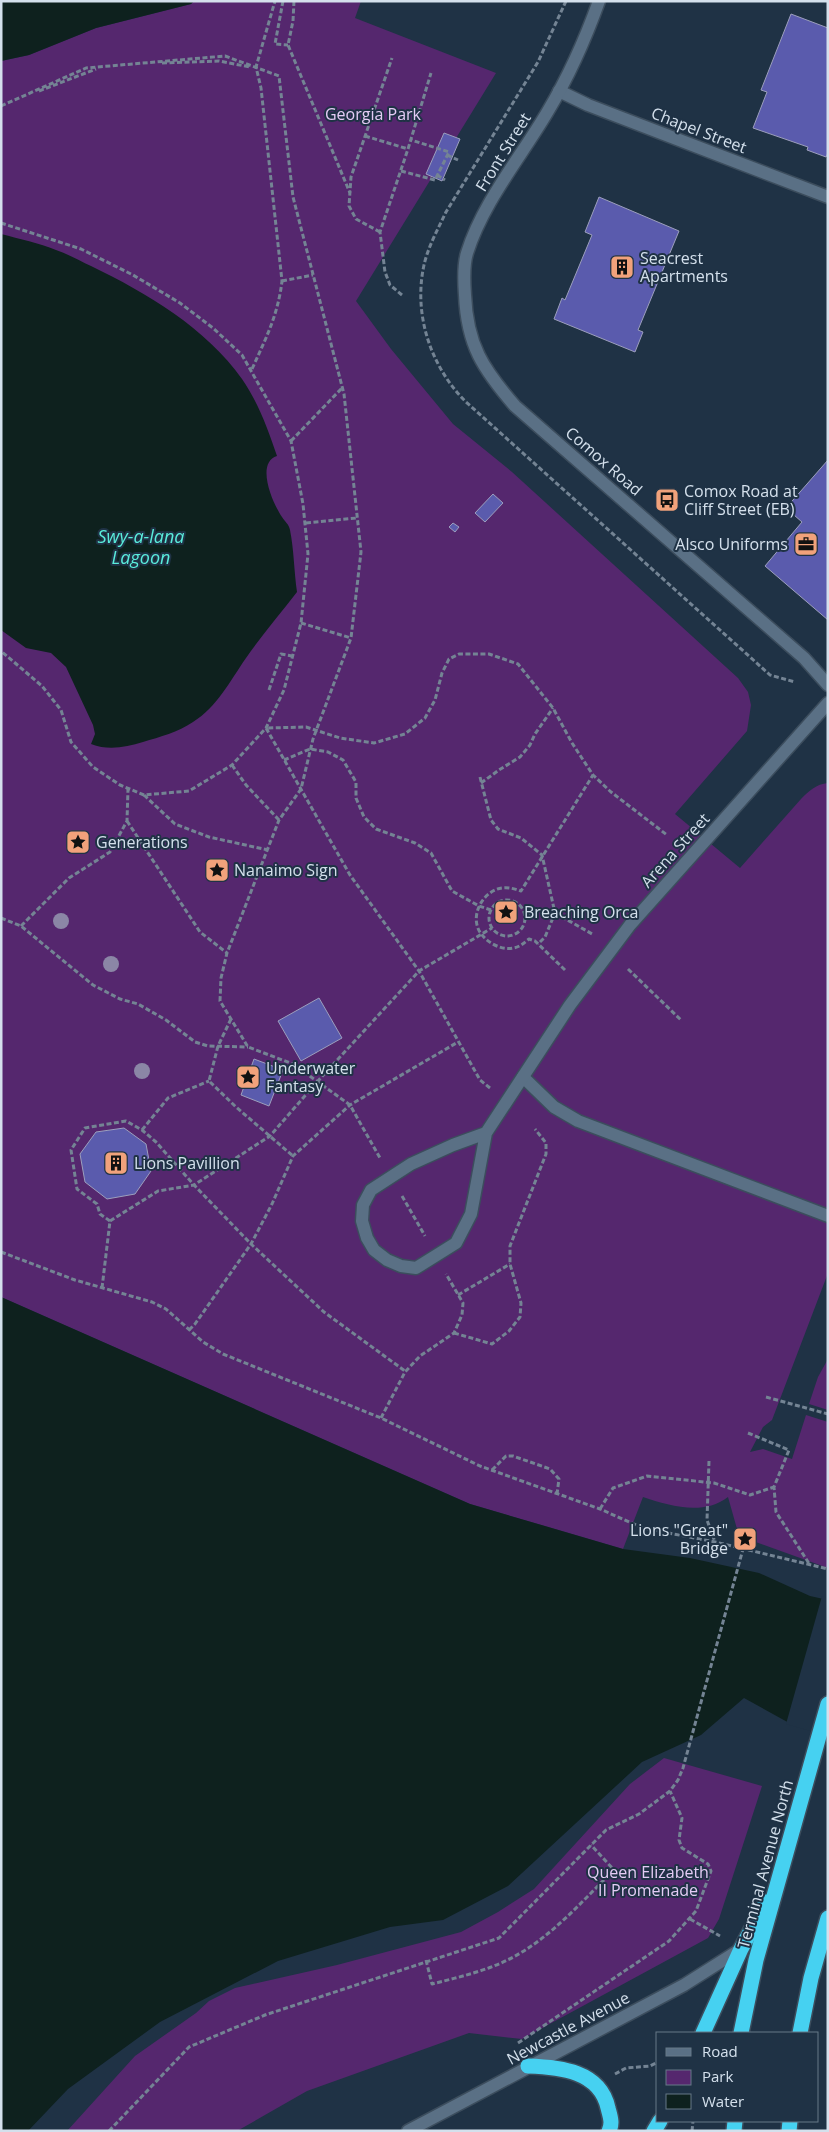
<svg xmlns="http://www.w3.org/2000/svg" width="829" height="2132" viewBox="0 0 829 2132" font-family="'Open Sans',sans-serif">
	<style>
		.green { fill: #55276e }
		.water { fill: #0e211e }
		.pier { fill: #1f3245 }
		.building { fill: #5a5bad; stroke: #9c9fbd }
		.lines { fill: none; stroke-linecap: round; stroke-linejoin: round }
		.lane-casing { stroke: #3c4d5d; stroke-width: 15 }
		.street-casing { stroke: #3c4d5d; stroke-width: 15 }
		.secondary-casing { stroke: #3c4d5d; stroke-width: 15 }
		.highway-casing { stroke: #3c4d5d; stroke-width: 18 }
		.path { stroke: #748494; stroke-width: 3; stroke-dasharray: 5 2.5; stroke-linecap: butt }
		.lane { stroke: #5a7085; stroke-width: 12 }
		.street { stroke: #5a7085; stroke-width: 12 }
		.secondary { stroke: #5a7085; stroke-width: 12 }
		.highway { stroke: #46d1f1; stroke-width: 15 }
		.tree { fill: #8b86a6 }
		.labels { text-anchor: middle; stroke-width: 4; stroke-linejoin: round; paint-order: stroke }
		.park-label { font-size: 16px; fill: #e4cbf5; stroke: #1f3245 }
		.street-label { font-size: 16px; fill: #d4e0ec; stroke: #1f3245 }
		.poi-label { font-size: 16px; fill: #d4e0ec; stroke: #1f3245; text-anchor: start }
		.water-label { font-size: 18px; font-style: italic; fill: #5aeddc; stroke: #1f3245 }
	</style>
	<rect width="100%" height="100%" fill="#1f3245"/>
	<g class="green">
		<path d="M194,1h167l-6,17 141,55 -140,228 35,48 62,75 59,48 226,206 10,14 3,13 -4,26 -72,83 65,54 61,-69c8,-8 15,-15 27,-16v490l-56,147 -9,7 -13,25 13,-3 29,10 14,-44 22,7v146l-89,-32 -11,-39c-25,19 -58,9 -85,0l-20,52 -153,-45 -469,-207v-1236l28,-6 67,-27 95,-24z"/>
		<path d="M828,1359v51l-19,-6 9,-27z"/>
		<path d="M664,1758l98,28 -43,133 -11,19 -186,101 -53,-6 -162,58 -70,40h-170l68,-75 61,-43 13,-12 26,-13 102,-23 124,-33 37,-20 36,-23 96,-105z"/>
	</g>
	<g class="water">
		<path d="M1,1h193l-3,3 -95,24 -67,27 -28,6z"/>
		<path d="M1,234c19,5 38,9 55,16 12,4 24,11 35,16 56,27 115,62 151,113 16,23 26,50 35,77 -22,7 -4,48 5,61 3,5 7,7 8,13 4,20 4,41 7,62 -17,22 -35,43 -51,66 -16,23 -29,49 -53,64 -15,10 -33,15 -50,20 -17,5 -34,9 -52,2l4,-10 -2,-9 -27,-58 -15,-14 -25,-5 -25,-18z"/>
		<path d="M1,1297l469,207 153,45 67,9 69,15 51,23 18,4 -37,124 -47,-26 -43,37 -59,27 -134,124 -65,34 -53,7 -112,34 -118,61 -92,67 -40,42h-27z"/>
	</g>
	<path class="pier" d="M822,1596l6,2v138l-42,-12z"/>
	<g class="building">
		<path d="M791,14l37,14v125l-2,4 -19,-7 1,-3 -55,-19 14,-36 -6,-2z"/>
		<path d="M444,133l16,6 -18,42 -16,-7z"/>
		<path d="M599,197l80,34 -41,99 5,2 -8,20 -81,-33 8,-21 3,2 27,-65 -7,-3z"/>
		<path d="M828,460v160l-63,-54 37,-44 -16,-14z"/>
		<path d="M493,494l10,9 -18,19 -10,-9z"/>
		<path d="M453,523l6,4 -4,5 -6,-5z"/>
		<path d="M319,998l23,40 -41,23 -23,-40z"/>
		<path d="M254,1059l29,11 -14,36 -28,-11z"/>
		<path d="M124,1128l22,16 5,27 -16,23 -28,5 -22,-17 -5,-28 16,-22z"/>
	</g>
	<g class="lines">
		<g class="lane-casing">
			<g id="lane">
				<path d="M523,1077l31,30 24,14 250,95"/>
				<path d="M486,1133l-33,12 -42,19 -40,26 -8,15 -1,16 5,17 7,12 13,10 14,6 15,2 40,-25 15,-29 15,-81 84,-128 60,-80 198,-222"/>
			</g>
		</g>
		<g class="street-casing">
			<g id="street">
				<path d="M559,91l29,14 240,92"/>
				<path d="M408,2131l276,-146 57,-36"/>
			</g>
		</g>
		<g class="secondary-casing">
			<path id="secondary" d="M599,1c-14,39 -30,75 -51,110 -27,46 -65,91 -81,142 -4,13 -3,29 -2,42 2,50 18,74 50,111l289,252 24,27"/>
		</g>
		<g class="highway-casing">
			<g id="highway">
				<path d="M703,2033l38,-84 25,-47"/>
				<path d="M741,2033l15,-73 72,-256"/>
				<path d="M800,2033l11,-55 17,-60"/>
				<path d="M528,2066c32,1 72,5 80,42 2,8 5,15 1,23"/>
				<path d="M654,2131l6,-10"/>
				<path d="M734,2131l1,-10"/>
				<path d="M789,2131l1,-10"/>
			</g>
		</g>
		<g class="path">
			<path d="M283,1l-8,43 13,1"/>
			<path d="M294,1l-1,20 -5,24 62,148"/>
			<path d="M566,1l-28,61 -92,150c-8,17 -18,35 -22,53 -11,50 7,102 42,137l304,273 25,7"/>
			<path d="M162,63l57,-2 31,6"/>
			<path d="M39,91l57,-22"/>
			<path d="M1,106l85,-38 139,-12 54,20 14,121 51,197 17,158 -10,86 -38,101 -12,50 -22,31 -52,133 -6,25 -1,23 28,46 45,17 57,41 30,53"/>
			<path d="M365,136l43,13"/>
			<path d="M447,155l11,5"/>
			<path d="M401,171l34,9 14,-28 -38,-12"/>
			<path d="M437,175l8,5"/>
			<path d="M1,223l80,26 52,26 47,28 33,25 29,27 49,86 12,63 5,50 -7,69 -17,67 -18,38 -34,37 -43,26 -45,4 -24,-10 -27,-18 -22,-25 -10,-32 -19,-24 -41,-35"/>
			<path d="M380,232l-24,-13 -7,-13 2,-29 41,-119"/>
			<path d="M282,281l31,-6"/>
			<path d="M402,295l-12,-10 -5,-13 -5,-40 28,-83 23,-76"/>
			<path d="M252,369c14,-31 26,-54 30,-88l-21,-193 -5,-21 19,-66"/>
			<path d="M291,441l51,-53"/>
			<path d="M306,523l51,-5"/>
			<path d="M301,623l50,15"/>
			<path d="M269,690l12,-36 11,2"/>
			<path d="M284,760l26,-11 18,3 15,8 13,22v16l8,19 12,12 39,14 16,10 21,38 27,15 12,4"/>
			<path d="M232,765l14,20 33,35"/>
			<path d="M480,777l11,43 7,9 23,9 21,17 13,58 -10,24 -7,7"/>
			<path d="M481,783l18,-13 21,-13 10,-12 5,-11 18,-26"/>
			<path d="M144,795l31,29 34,13 59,13"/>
			<path d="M127,821l73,111 27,21"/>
			<circle cx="507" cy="918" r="18"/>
			<path d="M525,915l30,-2 39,22"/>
			<path d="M1,918l20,8 72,59 27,14 18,5 28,16 29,22 13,4 40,1"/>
			<path d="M21,926l48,-48 41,-26 17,-31 1,-32"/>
			<path d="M628,969l53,51"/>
			<path d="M565,970l-30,-29 -6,-2c-5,4 -9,8 -16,9 -14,3 -33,-9 -36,-23 -4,-16 9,-35 25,-37 7,-1 13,1 19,3l72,-116"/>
			<path d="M231,1019l-13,27 -9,35 27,26 57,49"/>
			<path d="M490,1088l-10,-8 -61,-109 -69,-96 -84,-147 40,-1 34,11 34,5 31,-9 20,-16 10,-18 7,-27 7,-14 10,-5h30l29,10 35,44 19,35 21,32 18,17 56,43"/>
			<path d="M142,1130l26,-32 41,-17"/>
			<path d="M402,1196l23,40"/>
			<path d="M110,1221l-10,-7 -3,-10 -20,-15 -6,-39 14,-22 41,-7 16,9 14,12 38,43 57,59 73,68 81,59"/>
			<path d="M1,1252l74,28 77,22 14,7 37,33 20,12 158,64 99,48 120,43 43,19 72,14 113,27"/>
			<path d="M102,1288l8,-67 48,-30 36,-6 76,-49 47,-54 102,-111 73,-43"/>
			<path d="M458,1295l52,-31"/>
			<path d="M189,1330l6,-6 56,-80 21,-40 21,-48 57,-51 108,-63"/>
			<path d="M454,1333l38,11 17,-13 11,-14 1,-14 -11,-39v-18l36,-92v-11l-11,-14"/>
			<path d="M766,1397l62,17"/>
			<path d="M381,1418l24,-46 15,-16 34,-23 8,-18 1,-12 -17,-29"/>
			<path d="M748,1433l41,17 -15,37 2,25 34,53"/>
			<path d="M709,1461l-2,59 8,22"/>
			<path d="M492,1470l14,-14h7l37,13 9,10 -2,15"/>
			<path d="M600,1509l13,-21 34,-12 67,7 36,12 24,-8"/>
			<path d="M690,1919l30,17"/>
			<path d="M426,1960l6,24c31,-8 63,-15 90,-32 35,-21 63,-54 92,-82l-23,-25"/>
			<path d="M518,2043l151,-102 27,-30 15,-40 -3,-7 -26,-16 -3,-8 3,-22 -12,-27"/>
			<path d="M615,2074l11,-6 24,-2 8,-4"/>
			<path d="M109,2131l80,-84 76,-32 234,-77 107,-108 33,-16 31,-23 8,-11 5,-12 60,-219"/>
			<path d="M692,2131l1,-10"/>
		</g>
		<use href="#lane" class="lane"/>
		<use href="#street" class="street"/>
		<use href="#secondary" class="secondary"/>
		<use href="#highway" class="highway"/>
	</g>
	<g class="tree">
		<circle cx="61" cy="921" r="8"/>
		<circle cx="111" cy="964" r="8"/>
		<circle cx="142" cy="1071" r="8"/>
	</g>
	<defs>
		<g id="building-square" transform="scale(1.25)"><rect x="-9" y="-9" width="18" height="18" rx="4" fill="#f1a27b" stroke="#1f3245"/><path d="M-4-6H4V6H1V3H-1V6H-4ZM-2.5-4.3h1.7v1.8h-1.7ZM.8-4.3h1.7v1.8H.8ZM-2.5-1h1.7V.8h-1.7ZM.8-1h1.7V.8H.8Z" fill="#111"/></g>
		<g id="bus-square" transform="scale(1.25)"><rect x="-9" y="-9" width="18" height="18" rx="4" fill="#f1a27b" stroke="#1f3245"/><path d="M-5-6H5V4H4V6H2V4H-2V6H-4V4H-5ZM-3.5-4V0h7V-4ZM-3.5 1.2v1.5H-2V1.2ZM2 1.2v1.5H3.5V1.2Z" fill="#111"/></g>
		<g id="office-square" transform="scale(1.25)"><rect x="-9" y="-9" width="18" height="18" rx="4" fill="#f1a27b" stroke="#1f3245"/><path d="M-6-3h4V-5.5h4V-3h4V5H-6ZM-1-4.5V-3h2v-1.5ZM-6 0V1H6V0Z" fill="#111"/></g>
		<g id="sight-square" transform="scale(1.25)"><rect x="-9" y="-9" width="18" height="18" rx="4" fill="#f1a27b" stroke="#1f3245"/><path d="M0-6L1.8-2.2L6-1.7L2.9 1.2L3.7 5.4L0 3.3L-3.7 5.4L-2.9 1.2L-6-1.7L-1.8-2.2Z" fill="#111"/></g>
	</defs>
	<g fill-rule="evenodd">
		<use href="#building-square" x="622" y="267"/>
		<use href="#bus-square" x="667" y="500"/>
		<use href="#office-square" x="806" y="544"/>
		<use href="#sight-square" x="78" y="842"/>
		<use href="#sight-square" x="217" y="870"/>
		<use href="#sight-square" x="506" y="912"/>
		<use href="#sight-square" x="248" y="1077"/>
		<use href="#building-square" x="116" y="1163"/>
		<use href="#sight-square" x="745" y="1539"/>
	</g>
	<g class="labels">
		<g class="park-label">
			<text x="373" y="120">Georgia Park</text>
			<text x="648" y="1878">Queen Elizabeth<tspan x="648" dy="18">II Promenade</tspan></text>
		</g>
		<g class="street-label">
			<text transform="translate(699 130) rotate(21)" y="6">Chapel Street</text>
			<text transform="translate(503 152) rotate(-58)" y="6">Front Street</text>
			<text transform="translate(604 461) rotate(41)" y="6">Comox Road</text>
			<text transform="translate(675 850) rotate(-48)" y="6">Arena Street</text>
			<text transform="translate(765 1864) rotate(-75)" y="6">Terminal Avenue North</text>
			<text transform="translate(568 2028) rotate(-28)" y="6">Newcastle Avenue</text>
		</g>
		<g class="poi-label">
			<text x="640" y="264">Seacrest<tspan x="640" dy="18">Apartments</tspan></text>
			<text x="684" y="497">Comox Road at<tspan x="684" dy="18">Cliff Street (EB)</tspan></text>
			<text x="788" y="550" text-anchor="end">Alsco Uniforms</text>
			<text x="96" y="848">Generations</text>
			<text x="234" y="876">Nanaimo Sign</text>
			<text x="524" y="918">Breaching Orca</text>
			<text x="266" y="1074">Underwater<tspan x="266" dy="18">Fantasy</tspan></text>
			<text x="134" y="1169">Lions Pavillion</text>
			<text x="728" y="1536" text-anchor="end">Lions "Great"<tspan x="728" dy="18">Bridge</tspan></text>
		</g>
		<g class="water-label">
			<text x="141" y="543">Swy-a-lana<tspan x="141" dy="21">Lagoon</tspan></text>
		</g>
	</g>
	<rect width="829" height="2132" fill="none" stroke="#d4e0ec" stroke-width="5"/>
	<rect x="656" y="2032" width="162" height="90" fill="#1f3245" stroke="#677888"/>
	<rect x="666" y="2048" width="25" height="8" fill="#5a7085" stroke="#677888"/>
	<text x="702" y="2057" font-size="15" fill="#d4e0ec">Road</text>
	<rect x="666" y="2070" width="25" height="15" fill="#55276e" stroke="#677888"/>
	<text x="702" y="2082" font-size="15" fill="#d4e0ec">Park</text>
	<rect x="666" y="2094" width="25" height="15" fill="#0e211e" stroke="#677888"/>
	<text x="702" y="2107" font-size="15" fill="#d4e0ec">Water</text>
</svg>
